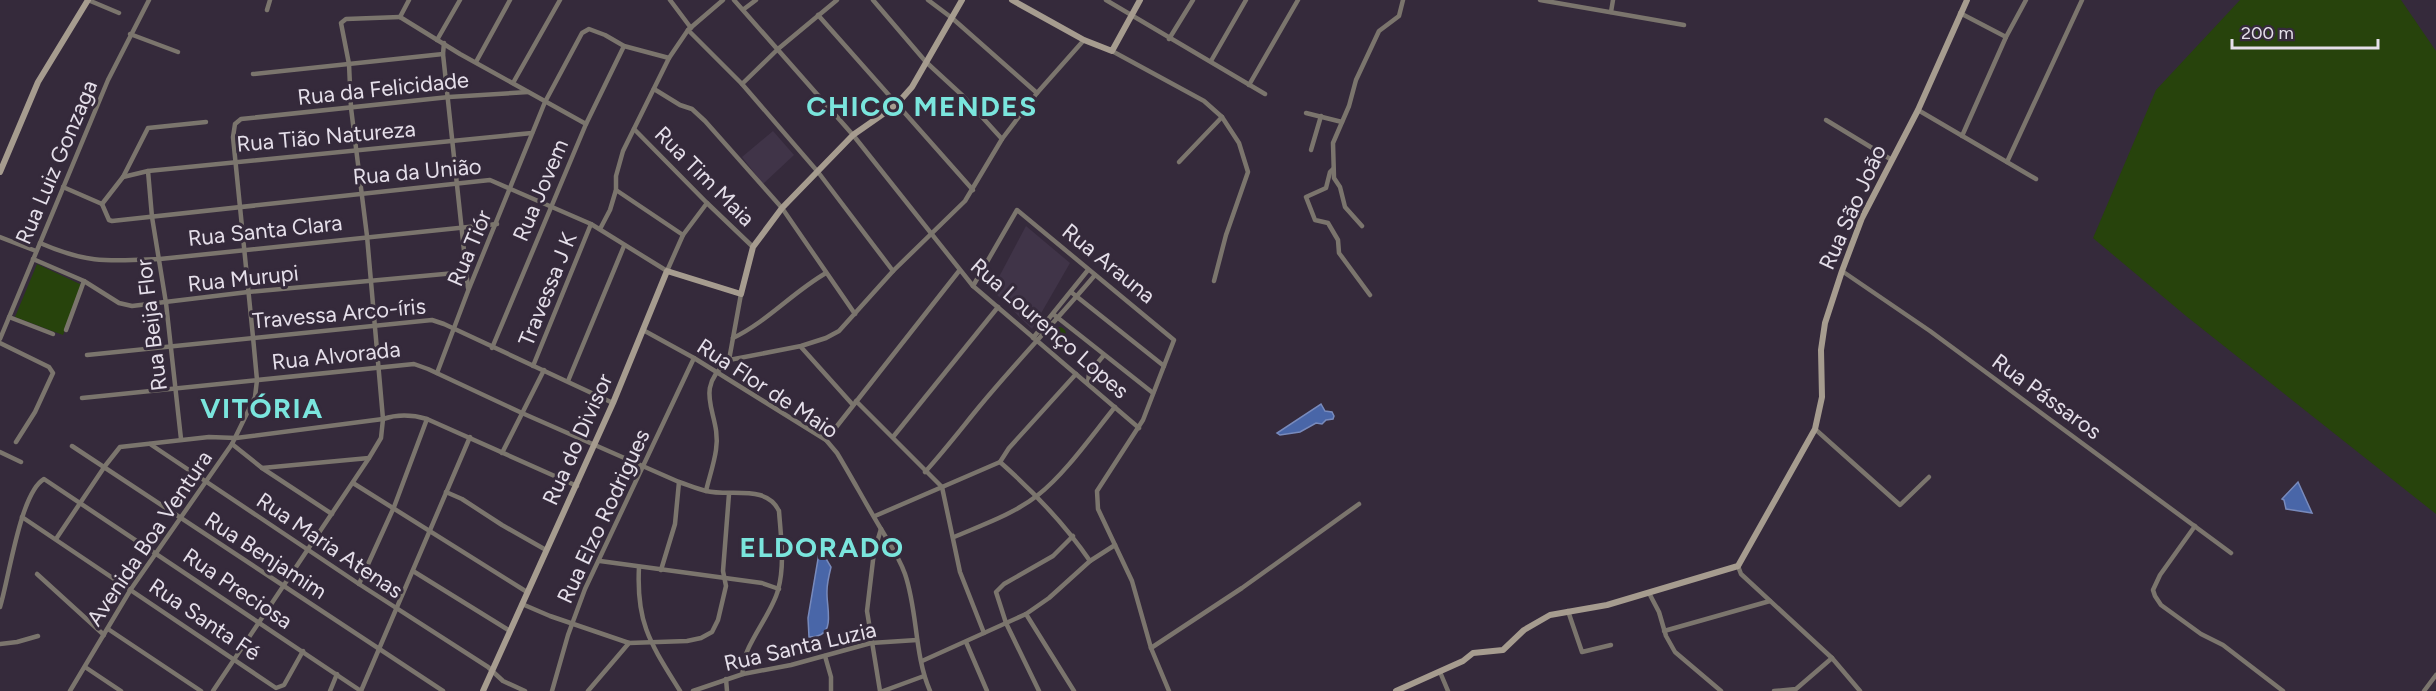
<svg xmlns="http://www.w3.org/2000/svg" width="2436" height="691" viewBox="0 0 2436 691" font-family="Figtree,sans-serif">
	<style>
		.built { fill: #403448 }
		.green { fill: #27430c }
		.water { fill: #4966a8; stroke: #788abc; stroke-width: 1.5 }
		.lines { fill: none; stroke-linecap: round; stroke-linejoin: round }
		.street { stroke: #7b756d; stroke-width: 4.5 }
		.secondary { stroke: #a69c8f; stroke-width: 6 }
		.labels { text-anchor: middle; stroke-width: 6; stroke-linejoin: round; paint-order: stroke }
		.street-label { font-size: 22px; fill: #e5dfea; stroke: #352a3b }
		.district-label { font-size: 28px; font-weight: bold; letter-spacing: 1.5px; fill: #7ae5dd; stroke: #352a3b }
	</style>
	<rect width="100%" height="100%" fill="#352a3b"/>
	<g class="built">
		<path d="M773,131l21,24 -31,29 -21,-27z"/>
		<path d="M1026,226l44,37 -38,66 -40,-39z"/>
	</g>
	<g class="green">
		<path d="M2240,0h161l35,51v463l-250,-198 -93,-78 63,-148z"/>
		<path d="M37,264l45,21 -19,50 -48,-18z"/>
		<circle cx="1059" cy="334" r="7"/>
	</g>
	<g class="water">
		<path d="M1321,404l4,7 7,1 2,4 -1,3 -7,1 -4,4 -6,-1 -16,9 -20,3 -3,-2z"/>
		<path d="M2298,482l14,31 -26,-4 -2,-9 -2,-1z"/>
		<path d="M822,552l9,15c-2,8 -4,16 -4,24 -1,18 11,46 -18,46l-1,-19 11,-65z"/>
	</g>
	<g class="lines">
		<g class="street">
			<path d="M88,0l31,13"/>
			<path d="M670,0l21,28"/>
			<path d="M734,0l119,135 120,151 166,142"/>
			<path d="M873,0l53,62 37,34 39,43"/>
			<path d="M928,0l24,18 85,75"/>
			<path d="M1106,0l159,94"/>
			<path d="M1540,0l144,25"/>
			<path d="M744,9l12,-9"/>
			<path d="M267,10l3,-10"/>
			<path d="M1611,12l2,-12"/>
			<path d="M1960,13l46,24"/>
			<path d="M818,15l155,175"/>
			<path d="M400,17l60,37 126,70"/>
			<path d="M400,17l9,-17"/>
			<path d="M688,30l54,54 76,88 75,99"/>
			<path d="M130,34l48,18"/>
			<path d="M1169,39l24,-39"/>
			<path d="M437,40l23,-40"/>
			<path d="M444,43l-1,11 25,234"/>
			<path d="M1112,51l92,50 18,16 17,26 9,29 -22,63 -12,46"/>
			<path d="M1211,61l35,-61"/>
			<path d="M476,62l34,-62"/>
			<path d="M253,74l190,-20"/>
			<path d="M513,83l47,-83"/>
			<path d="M742,84l36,-35 59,-49"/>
			<path d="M1249,85l49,-85"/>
			<path d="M654,89l26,16 12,4 13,12 77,87 73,106"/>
			<path d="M1918,110l118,69"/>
			<path d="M1306,113l36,9"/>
			<path d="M1826,120l66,40"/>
			<path d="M634,129l73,74 46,44"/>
			<path d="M1962,136l44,-99 20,-37"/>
			<path d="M1311,150l10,-34"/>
			<path d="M1179,162l43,-45"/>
			<path d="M2007,162l75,-162"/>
			<path d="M1333,169l-3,3 -4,16 -20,9 9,23 13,3 10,17 1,13 31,42"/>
			<path d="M148,171l4,46 14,86 15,136"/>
			<path d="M123,177l25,-6 384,-38"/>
			<path d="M63,187l39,17"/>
			<path d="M616,190l67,45"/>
			<path d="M102,204l7,16 3,1 378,-41 101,44 76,47 16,-36 24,-32"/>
			<path d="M102,204l21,-27 25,-49 58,-6"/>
			<path d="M1362,226l-17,-19 -5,-20 -6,-9 -1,-35 16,-37 7,-26 23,-49 20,-15 4,-16"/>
			<path d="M600,229l10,-19 6,-20v-14l7,-25 46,-93 19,-28 35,-30"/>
			<path d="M0,237l36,14"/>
			<path d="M40,243c48,21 69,18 120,16l337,-35"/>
			<path d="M33,259l51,22 35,22 13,3 116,-14 218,-20"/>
			<path d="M1842,271l88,60 301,222"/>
			<path d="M973,286l44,-76 157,130 -31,80 -46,71 1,18 34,72 19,67 18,43"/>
			<path d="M1071,292l93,74"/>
			<path d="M1053,314l100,79"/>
			<path d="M9,317l44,17"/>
			<path d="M66,330l18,-49"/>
			<path d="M643,330l51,28 132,82 11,13c15,25 29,51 44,76 9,15 18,28 24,45 13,38 9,80 25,117"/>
			<path d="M733,338c35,-17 60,-46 93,-65"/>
			<path d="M1033,338l55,-68"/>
			<path d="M0,339l108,-259 41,-80"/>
			<path d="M0,343l49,24 4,6 -18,39 -19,30"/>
			<path d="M801,347l52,58"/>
			<path d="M492,348l94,-224 38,-78"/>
			<path d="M87,355l345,-35 12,4 169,79"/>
			<path d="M729,360l72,-14 25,-8 13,-7 54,-60 72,-70 37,-62 35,-46 47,-53"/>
			<path d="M533,366l58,-142"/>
			<path d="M437,373l31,-82 77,-189 37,-69 7,-4 16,6 19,11 45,12"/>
			<path d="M568,381l56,-135"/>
			<path d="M1088,383l1,-10 15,-18"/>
			<path d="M82,398l332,-34 14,5 94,44 157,69c9,3 18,7 27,9 24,6 61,-7 73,20 2,27 6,54 -1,79 -6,25 -40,62 -35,84"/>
			<path d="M856,401l86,86 18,85 24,61"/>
			<path d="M1815,429l85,76 29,-28"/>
			<path d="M893,437l105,-130"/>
			<path d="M826,440l133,-169"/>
			<path d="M150,444l209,140 129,83 15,14 22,10"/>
			<path d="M232,444l30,24 70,46"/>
			<path d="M72,446l371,245"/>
			<path d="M0,452l21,10"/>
			<path d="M502,453l42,-83"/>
			<path d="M1000,462c34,30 64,61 90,99"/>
			<path d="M262,468l107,-10"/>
			<path d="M925,472c19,-21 36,-43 54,-65 37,-45 78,-87 116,-132"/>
			<path d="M353,483l174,109"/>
			<path d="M706,491c3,-13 8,-27 10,-41 6,-37 -26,-58 13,-90l12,-66"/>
			<path d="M446,492l16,7 40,26 44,25"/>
			<path d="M875,516l125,-54 9,-14 67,-74"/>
			<path d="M22,517l254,171 8,-3 19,-34"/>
			<path d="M2195,526l-35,49 -7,15 2,6 6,9 40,29 22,11 60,46"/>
			<path d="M954,537c28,-12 60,-23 84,-42 27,-21 55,-61 77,-88"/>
			<path d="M56,539l49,-73 15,-19 89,-10 27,1 147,-19c15,-5 30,-4 44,0l150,67"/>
			<path d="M600,561l162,22 17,6"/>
			<path d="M1738,566l3,8 91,84 28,33"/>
			<path d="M639,567c-3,57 12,77 41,124"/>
			<path d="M661,570l14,-46 4,-42"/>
			<path d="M413,571l97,60"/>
			<path d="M37,574l67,61"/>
			<path d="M359,584l35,-77 33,-88"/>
			<path d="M1649,593l10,19 7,24 9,16 46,39"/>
			<path d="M522,604l28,12 79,27 58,-2 14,-3 11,-6 6,-12 8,-34 -3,-15 6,-77"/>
			<path d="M0,607c9,-28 20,-114 44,-128l317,212"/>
			<path d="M1568,611l14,41 29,-7"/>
			<path d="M1026,614l48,77"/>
			<path d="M108,629l93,62"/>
			<path d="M1664,631l106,-30"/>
			<path d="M966,642l21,49"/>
			<path d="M0,644l17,-2 21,-6"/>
			<path d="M1151,648l91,-60 117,-84"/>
			<path d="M825,656l6,21v14"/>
			<path d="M922,661l104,-47 23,-16 41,-37 25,-16"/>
			<path d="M85,667l36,24"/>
			<path d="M1440,672l8,19"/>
			<path d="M726,679l1,12"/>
			<path d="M70,691l61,-102 101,-145 23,-47 2,-17 -4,-43 -20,-200 2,-13 6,-5 208,-22 79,-5"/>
			<path d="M213,691l156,-233 12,-20 2,-19 -16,-183 -16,-128 -2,-44 -8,-41 5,-4 54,-2"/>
			<path d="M330,691l7,-17"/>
			<path d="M361,691l109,-254"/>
			<path d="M552,691l16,-56 17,-46 109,-231"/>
			<path d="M588,691l41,-48"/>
			<path d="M693,691l50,-17 48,-9 80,-22 46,-3"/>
			<path d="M880,691l-13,-80 7,-59 7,-23"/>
			<path d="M883,691l41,-15"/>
			<path d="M1039,691l-33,-68 -10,-31 8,-8 49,-28 20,-20"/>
			<path d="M1774,691l22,-2 36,-31"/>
			<path d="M2424,691l12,-16"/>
		</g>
		<g class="secondary">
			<path d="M1012,0l72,40 28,11 28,-51"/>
			<path d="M0,172l38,-90 50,-82"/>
			<path d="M483,691l130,-288 54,-132 74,23 12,-47 29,-39 71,-73 43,-30 16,-18 50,-87"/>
			<path d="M1396,691l67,-30 10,-8 30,-3 21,-20 26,-15 57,-10 131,-39 77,-137 7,-32 -1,-47 4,-27 17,-52 20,-53 56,-108 49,-110"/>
		</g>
	</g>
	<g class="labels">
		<g class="street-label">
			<text transform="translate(383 88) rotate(-6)" y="8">Rua da Felicidade</text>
			<text transform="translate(326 136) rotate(-5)" y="8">Rua Tião Natureza</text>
			<text transform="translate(56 162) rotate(-67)" y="8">Rua Luiz Gonzaga</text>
			<text transform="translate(417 171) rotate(-5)" y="8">Rua da União</text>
			<text transform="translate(705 176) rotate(45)" y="8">Rua Tim Maia</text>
			<text transform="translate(540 190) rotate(-67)" y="8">Rua Jovem</text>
			<text transform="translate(1852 207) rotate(-66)" y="8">Rua São João</text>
			<text transform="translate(265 230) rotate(-6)" y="8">Rua Santa Clara</text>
			<text transform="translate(469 248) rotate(-67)" y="8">Rua Tiór</text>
			<text transform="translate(1109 263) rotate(39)" y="8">Rua Arauna</text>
			<text transform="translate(243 278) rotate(-6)" y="8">Rua Murupi</text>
			<text transform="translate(547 289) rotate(-68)" y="8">Travessa J K</text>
			<text transform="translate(339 313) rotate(-5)" y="8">Travessa Arco-íris</text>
			<text transform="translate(151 325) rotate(-97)" y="8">Rua Beija Flor</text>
			<text transform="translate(1050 328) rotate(41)" y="8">Rua Lourenço Lopes</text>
			<text transform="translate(336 355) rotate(-6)" y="8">Rua Alvorada</text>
			<text transform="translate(768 388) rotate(33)" y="8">Rua Flor de Maio</text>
			<text transform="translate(2047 396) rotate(36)" y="8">Rua Pássaros</text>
			<text transform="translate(577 439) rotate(-66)" y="8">Rua do Divisor</text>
			<text transform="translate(603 516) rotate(-65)" y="8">Rua Elzo Rodrigues</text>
			<text transform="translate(149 538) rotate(-56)" y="8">Avenida Boa Ventura</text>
			<text transform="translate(330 545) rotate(34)" y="8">Rua Maria Atenas</text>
			<text transform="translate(266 555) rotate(33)" y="8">Rua Benjamim</text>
			<text transform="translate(238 588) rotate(34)" y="8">Rua Preciosa</text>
			<text transform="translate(205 619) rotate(34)" y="8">Rua Santa Fé</text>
			<text transform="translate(800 646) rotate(-13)" y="8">Rua Santa Luzia</text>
		</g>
		<g class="district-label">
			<text x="922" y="116">CHICO MENDES</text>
			<text x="262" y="418">VITÓRIA</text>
			<text x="822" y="557">ELDORADO</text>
		</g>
	</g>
	<path d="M2232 39v9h146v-9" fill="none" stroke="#e5dfea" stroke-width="3"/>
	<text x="2241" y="39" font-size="18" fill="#e5dfea" stroke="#352a3b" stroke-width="4.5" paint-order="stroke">200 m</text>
</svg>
